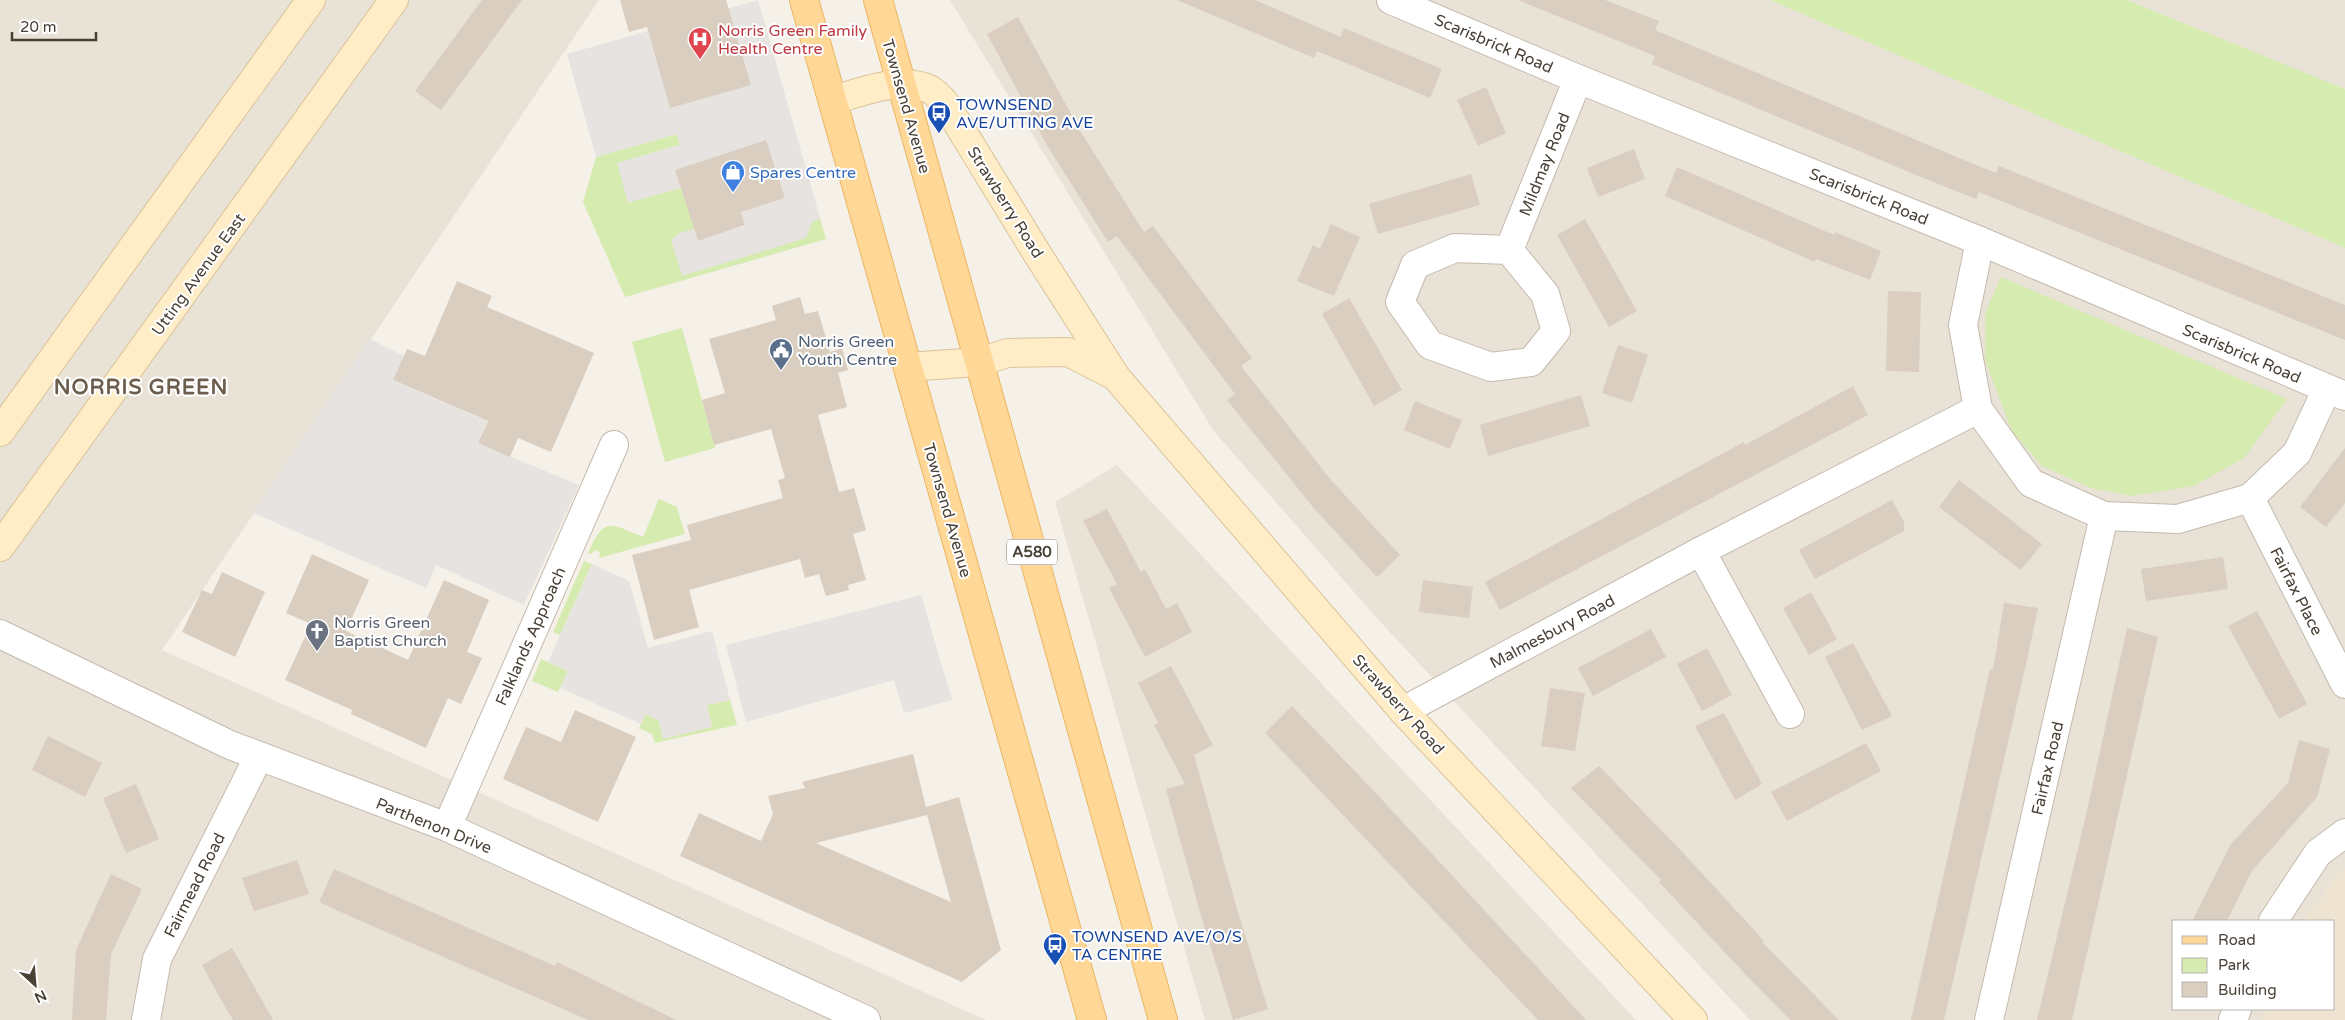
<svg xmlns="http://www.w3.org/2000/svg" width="2345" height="1020" viewBox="0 0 2345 1020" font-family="'Varela Round',sans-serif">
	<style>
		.residential { fill: #e9e2d6; fill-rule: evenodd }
		.education { fill: #efe4d2 }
		.green { fill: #d5ebaf }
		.parking { fill: #e6e3e0 }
		.building { fill: #dacec0; fill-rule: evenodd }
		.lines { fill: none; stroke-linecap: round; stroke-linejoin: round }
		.street-casing { stroke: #c4baad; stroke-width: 30 }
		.secondary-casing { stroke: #dac398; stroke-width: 30 }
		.primary-casing { stroke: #eab561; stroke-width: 30 }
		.street { stroke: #fff; stroke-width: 28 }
		.secondary { stroke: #ffedc8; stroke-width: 28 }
		.primary { stroke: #ffd897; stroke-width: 28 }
		.labels { text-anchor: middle; stroke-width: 4; stroke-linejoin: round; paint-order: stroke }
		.shield { fill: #fff; stroke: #807972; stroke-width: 1 }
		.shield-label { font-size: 15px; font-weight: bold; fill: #494036 }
		.health-label { font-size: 16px; fill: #be3a42; stroke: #fff; text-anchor: start }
		.street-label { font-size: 16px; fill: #494036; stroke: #fff }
		.transit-label { font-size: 16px; fill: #164399; stroke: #fff; text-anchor: start }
		.shop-label { font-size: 16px; fill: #366cbe; stroke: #fff; text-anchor: start }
		.service-label { font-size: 16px; fill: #4e5e75; stroke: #fff; text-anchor: start }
		.worship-label { font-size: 16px; fill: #5b616d; stroke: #fff; text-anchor: start }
		.district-label { font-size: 21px; font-weight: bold; letter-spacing: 1px; fill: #6c5d4d; stroke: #fff }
	</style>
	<rect width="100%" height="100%" fill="#f5f0e8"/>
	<g class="residential">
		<path d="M0,0h599l-437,650 824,370h-986z"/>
		<path d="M950,0h820l575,248v772h-595l-375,-404 -162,-186zM2174,921h160v88h-160z"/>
		<path d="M2127,0h218v89l-137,-56z"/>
		<path d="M1117,465l519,555h-431l-150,-518z"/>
	</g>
	<path class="education" d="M2345,869v151h-83l3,-11h69v-88h-31l33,-45z"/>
	<g class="green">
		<path d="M1770,0h357l218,89v159z"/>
		<path d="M677,134l3,11 -63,18 64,25 14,41 -15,4 -9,7 137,-9 4,-9 8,-4 6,21 -201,58 -42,-95 13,-45z"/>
		<path d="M2001,277l286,122 -43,59 -50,28 -62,10 -41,-8 -49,-22 -30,-35 -27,-71v-46z"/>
		<path d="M682,328l33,120 -50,14 -33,-120z"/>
		<path d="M659,499l18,8 8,27 -86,24 1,-6 -6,-2 -2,4 -4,-1c17,-38 22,-29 55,-16z"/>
		<path d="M584,561l8,3 -32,71 -7,-3z"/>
		<path d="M541,659l27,12 -10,21 -26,-11z"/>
		<path d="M730,700l7,25 -82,18 -3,-9 -13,-6 7,-14 12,6 54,7 -5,-22z"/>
	</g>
	<g class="parking">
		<path d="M758,0l62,218 -8,4 -6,16 -124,38 -11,-36 9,-7 15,-4 4,11 46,-14 -4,-14 44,-14 -19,-57 -90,29 5,18 -53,15 -11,-40 63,-18 -3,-11 -81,23 -29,-103z"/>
		<path d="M370,339l34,17 -10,25 93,40 -9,22 101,42 -55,120 -88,-40 -10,23 -173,-75z"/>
		<path d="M592,564l37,17 19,67 64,-17 18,69 -23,5 5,22 -49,12 -5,-19 -12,-6 -5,10 -81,-36 8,-17 -20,-9z"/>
		<path d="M921,595l31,105 -48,13 -10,-33 -148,42 -20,-77z"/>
	</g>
	<g class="building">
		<path d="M482,0h40l-81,110 -26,-19z"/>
		<path d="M620,0h106l25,85 -81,23 -23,-81 -18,5z"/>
		<path d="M1177,0h78l86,37 3,-9 98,41 -12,29 -113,-47 -3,7z"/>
		<path d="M1518,0h87l54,21 -4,9 309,130 32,13 3,-7 346,139v35l-366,-148 -3,7 -60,-24 -264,-111 3,-8z"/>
		<path d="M1018,17l64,117 62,98 9,-6 99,132 -11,8 90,114 69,75 -23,22 -65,-71 -85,-106 8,-6 -118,-158 -9,6 -60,-95 -61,-113z"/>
		<path d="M1486,87l20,46 -28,13 -21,-46z"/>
		<path d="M766,140l19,58 -44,14 4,13 -47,16 -23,-71z"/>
		<path d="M1634,149l11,30 -47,18 -11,-29z"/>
		<path d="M1677,167l157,68 1,-3 46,19 -11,29 -54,-21 -1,3 -150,-66z"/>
		<path d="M1471,174l9,31 -102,29 -9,-30z"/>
		<path d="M1585,219l52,92 -28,16 -52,-92z"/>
		<path d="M1331,224l29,13 -26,59 -37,-15 16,-36 7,4z"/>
		<path d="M457,281l35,15 -5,11 107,46 -43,99 -33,-14 -8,19 -32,-14 10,-22 -95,-41 14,-31 18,7z"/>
		<path d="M1888,291l33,1 -2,80 -33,-1z"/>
		<path d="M800,297l5,17 13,-3 12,41 12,-4 6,22 -10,3 9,34 -29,8 21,77 15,-4 12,42 -13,4 13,46 -18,5 1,5 -23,6 -7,-22 -14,4 -5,-19 -111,31 10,37 -45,13 -22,-85 59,-15 -4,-15 96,-27 -5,-18 7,-2 -14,-49 -57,16 -12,-45 23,-7 -16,-54 67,-19 -4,-14z"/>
		<path d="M1349,298l53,92 -28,16 -52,-92z"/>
		<path d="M1618,345l30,10 -16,48 -30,-10z"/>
		<path d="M1853,386l15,29 -368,195 -15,-28 259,-140 1,3z"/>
		<path d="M1581,395l9,31 -102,30 -8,-31z"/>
		<path d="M1415,401l47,19 -12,29 -46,-19z"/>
		<path d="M2345,448v55l-19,24 -26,-20z"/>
		<path d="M1959,480l83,64 -21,26 -82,-63z"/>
		<path d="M1892,500l12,22v9l-89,48 -16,-29z"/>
		<path d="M1107,509l34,63 4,-3 21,40 11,-6 15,29 -47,25 -36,-69 8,-4 -34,-63z"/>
		<path d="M312,554l57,26 -23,51 62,29 36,-80 45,20 -22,52 15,6 -21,46 -13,-6 -22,50 -75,-34 1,-4 -67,-30 26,-56 -25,-11z"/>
		<path d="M2223,557l5,32 -82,12 -5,-32z"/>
		<path d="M222,572l43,20 -30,65 -53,-25 20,-42 10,4z"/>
		<path d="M1423,580l50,7 -4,31 -50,-6z"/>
		<path d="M1811,592l26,47 -28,16 -26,-47z"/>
		<path d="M2004,603l34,5 -11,52 -83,360h-33l79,-351 3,1z"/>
		<path d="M2257,611l50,93 -28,15 -51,-93z"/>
		<path d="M2127,628l31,9 -86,383h-35l49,-205z"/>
		<path d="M1651,629l15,28 -73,39 -15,-28z"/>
		<path d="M1853,643l39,73 -30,14 -37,-73z"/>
		<path d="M1707,648l25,47 -30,16 -25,-47z"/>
		<path d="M1171,666l42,79 -19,10 43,154 31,100 -35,11 -33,-108 -34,-123 19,-5 -31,-59 4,-2 -20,-40z"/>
		<path d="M1550,688l35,5 -10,58 -34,-5z"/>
		<path d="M1292,706l81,84 213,230h-48l-273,-287z"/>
		<path d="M575,710l61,27 -38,85 -95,-43 23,-52 35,15z"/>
		<path d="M1724,713l38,71 -27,16 -40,-74z"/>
		<path d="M48,736l54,27 -17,34 -53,-27z"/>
		<path d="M2299,740l31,9 -13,48 -65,74 -25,50h-35l39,-77 57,-61z"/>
		<path d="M1866,743l15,28 -94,50 -16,-29z"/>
		<path d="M913,754l13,53 33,-10 42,153 -39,32 -282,-126 19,-43 62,28 12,-27 -5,-18 37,-8 -3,-6zM927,815l24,87 -135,-59z"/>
		<path d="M1599,766l90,93 75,82 -2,1 77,78h-49l-43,-44 -88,-94 2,-2 -90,-92z"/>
		<path d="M136,784l23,55 -33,14 -23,-55z"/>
		<path d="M297,860l12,34 -55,17 -12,-33z"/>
		<path d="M334,869l221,97 2,-4 119,58h-88l-243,-106 -26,-12z"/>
		<path d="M111,874l31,15 -31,65 -5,66h-34l4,-70z"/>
		<path d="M232,948l19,33 22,39h-40l-13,-22 -18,-33z"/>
	</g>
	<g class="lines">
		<g class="street-casing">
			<g id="street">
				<path d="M1391,0l187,79 402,162 365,155"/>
				<path d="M1980,241l-17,84 15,84 53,74 73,33 74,3 72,-21 47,-45 30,-64"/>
				<path d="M1509,250l-54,-2 -40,17 -15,37 30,43 61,22 40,-5 25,-31 -11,-37 -36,-44 69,-171"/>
				<path d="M2250,498l95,186"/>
				<path d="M1701,551l89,163"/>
				<path d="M0,634l230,111 217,82 419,193"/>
				<path d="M1403,711l298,-160 277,-142"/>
				<path d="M447,827l167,-382"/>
				<path d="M2273,921l45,-68 27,-20"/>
				<path d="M146,1020l11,-61 102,-203"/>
				<path d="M1989,1020l115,-504"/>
				<path d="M2233,1020l4,-11"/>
			</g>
		</g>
		<g class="secondary-casing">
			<g id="secondary">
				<path d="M833,100c30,-8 68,-25 98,-10 5,3 10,9 14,13l93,152 78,122 287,334 290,309"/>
				<path d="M908,367l70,-5 30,-9 60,-1 47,24"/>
				<path d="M0,432l311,-432"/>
				<path d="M0,547l394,-547"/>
			</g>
		</g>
		<g class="primary-casing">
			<g id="primary">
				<path d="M804,0l288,1020"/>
				<path d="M878,0l285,1020"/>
			</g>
		</g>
		<use href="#street" class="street"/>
		<use href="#secondary" class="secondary"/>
		<use href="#primary" class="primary"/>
	</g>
	<defs>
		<g id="hospital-pin" transform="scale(1.25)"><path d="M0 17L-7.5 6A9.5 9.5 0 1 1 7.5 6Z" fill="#e0444e" stroke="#fff"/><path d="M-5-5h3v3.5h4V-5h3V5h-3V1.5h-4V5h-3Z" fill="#fff"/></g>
		<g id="bus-pin" transform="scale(1.25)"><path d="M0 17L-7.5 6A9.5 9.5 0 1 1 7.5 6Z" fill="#1a4fb4" stroke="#fff"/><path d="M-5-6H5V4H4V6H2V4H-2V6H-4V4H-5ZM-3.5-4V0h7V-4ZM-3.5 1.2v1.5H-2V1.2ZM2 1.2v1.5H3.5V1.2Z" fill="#fff"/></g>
		<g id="shop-pin" transform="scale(1.25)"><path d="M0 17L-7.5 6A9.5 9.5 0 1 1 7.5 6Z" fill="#3f7fe0" stroke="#fff"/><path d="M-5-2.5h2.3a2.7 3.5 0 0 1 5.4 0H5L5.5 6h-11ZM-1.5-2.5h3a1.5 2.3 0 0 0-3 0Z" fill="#fff"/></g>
		<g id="civic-pin" transform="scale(1.25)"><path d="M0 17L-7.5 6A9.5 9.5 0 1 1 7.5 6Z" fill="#5c6f8a" stroke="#fff"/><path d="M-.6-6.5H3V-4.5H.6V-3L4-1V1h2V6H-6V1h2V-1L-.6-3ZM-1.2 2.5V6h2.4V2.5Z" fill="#fff"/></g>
		<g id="church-pin" transform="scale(1.25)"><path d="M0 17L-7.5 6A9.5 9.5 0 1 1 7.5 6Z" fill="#6b7280" stroke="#fff"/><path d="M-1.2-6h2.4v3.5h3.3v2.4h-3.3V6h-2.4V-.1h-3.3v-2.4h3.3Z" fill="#fff"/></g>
	</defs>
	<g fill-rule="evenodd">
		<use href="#hospital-pin" x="700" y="39"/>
		<use href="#bus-pin" x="939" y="113"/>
		<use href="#shop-pin" x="733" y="172"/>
		<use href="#civic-pin" x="781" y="350"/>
		<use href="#church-pin" x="317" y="631"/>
		<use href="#bus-pin" x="1055" y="945"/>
	</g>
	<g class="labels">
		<rect class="shield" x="1007" y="539.5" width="50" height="25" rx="4"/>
		<g class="shield-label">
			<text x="1032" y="557">A580</text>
		</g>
		<g class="health-label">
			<text x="718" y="36">Norris Green Family<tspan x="718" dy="18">Health Centre</tspan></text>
		</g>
		<g class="street-label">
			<text transform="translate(1494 43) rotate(23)" y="6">Scarisbrick Road</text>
			<text transform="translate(907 106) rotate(74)" y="6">Townsend Avenue</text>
			<text transform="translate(1544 164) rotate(-68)" y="6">Mildmay Road</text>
			<text transform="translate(1869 196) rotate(22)" y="6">Scarisbrick Road</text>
			<text transform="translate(1006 202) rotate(58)" y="6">Strawberry Road</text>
			<text transform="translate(198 274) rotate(-54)" y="6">Utting Avenue East</text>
			<text transform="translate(2242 353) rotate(23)" y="6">Scarisbrick Road</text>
			<text transform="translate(948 510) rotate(74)" y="6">Townsend Avenue</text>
			<text transform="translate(2297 591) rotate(63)" y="6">Fairfax Place</text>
			<text transform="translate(1552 631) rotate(-28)" y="6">Malmesbury Road</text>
			<text transform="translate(530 636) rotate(-66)" y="6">Falklands Approach</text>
			<text transform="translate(1399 704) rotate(48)" y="6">Strawberry Road</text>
			<text transform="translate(2047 768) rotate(-77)" y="6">Fairfax Road</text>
			<text transform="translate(434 825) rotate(22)" y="6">Parthenon Drive</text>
			<text transform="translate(194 885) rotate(-63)" y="6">Fairmead Road</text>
		</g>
		<g class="transit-label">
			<text x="956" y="110">TOWNSEND<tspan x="956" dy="18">AVE/UTTING AVE</tspan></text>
			<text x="1072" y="942">TOWNSEND AVE/O/S<tspan x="1072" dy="18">TA CENTRE</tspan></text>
		</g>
		<g class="shop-label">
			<text x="750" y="178">Spares Centre</text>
		</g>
		<g class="service-label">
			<text x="798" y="347">Norris Green<tspan x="798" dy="18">Youth Centre</tspan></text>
		</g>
		<g class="worship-label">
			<text x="334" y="628">Norris Green<tspan x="334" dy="18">Baptist Church</tspan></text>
		</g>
		<g class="district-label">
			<text x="141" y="394">NORRIS GREEN</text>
		</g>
	</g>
	<rect x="2172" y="920" width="162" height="90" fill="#ffffff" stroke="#b6b3af"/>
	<rect x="2182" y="936" width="25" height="8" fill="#ffd897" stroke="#b6b3af"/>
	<text x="2218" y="945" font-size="15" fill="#494036">Road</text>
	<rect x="2182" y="958" width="25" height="15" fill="#d5ebaf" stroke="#b6b3af"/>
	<text x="2218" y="970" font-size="15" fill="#494036">Park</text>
	<rect x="2182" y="982" width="25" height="15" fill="#dacec0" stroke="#b6b3af"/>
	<text x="2218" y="995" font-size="15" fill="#494036">Building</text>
	<g transform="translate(35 985) rotate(154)" stroke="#ffffff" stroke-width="4" paint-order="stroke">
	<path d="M0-4L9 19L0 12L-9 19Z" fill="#494036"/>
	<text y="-8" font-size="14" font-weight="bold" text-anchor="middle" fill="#494036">N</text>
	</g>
	<path d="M12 32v8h84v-8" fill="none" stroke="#494036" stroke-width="2.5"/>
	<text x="20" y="32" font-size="15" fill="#494036" stroke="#ffffff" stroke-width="4" paint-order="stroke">20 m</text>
</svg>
